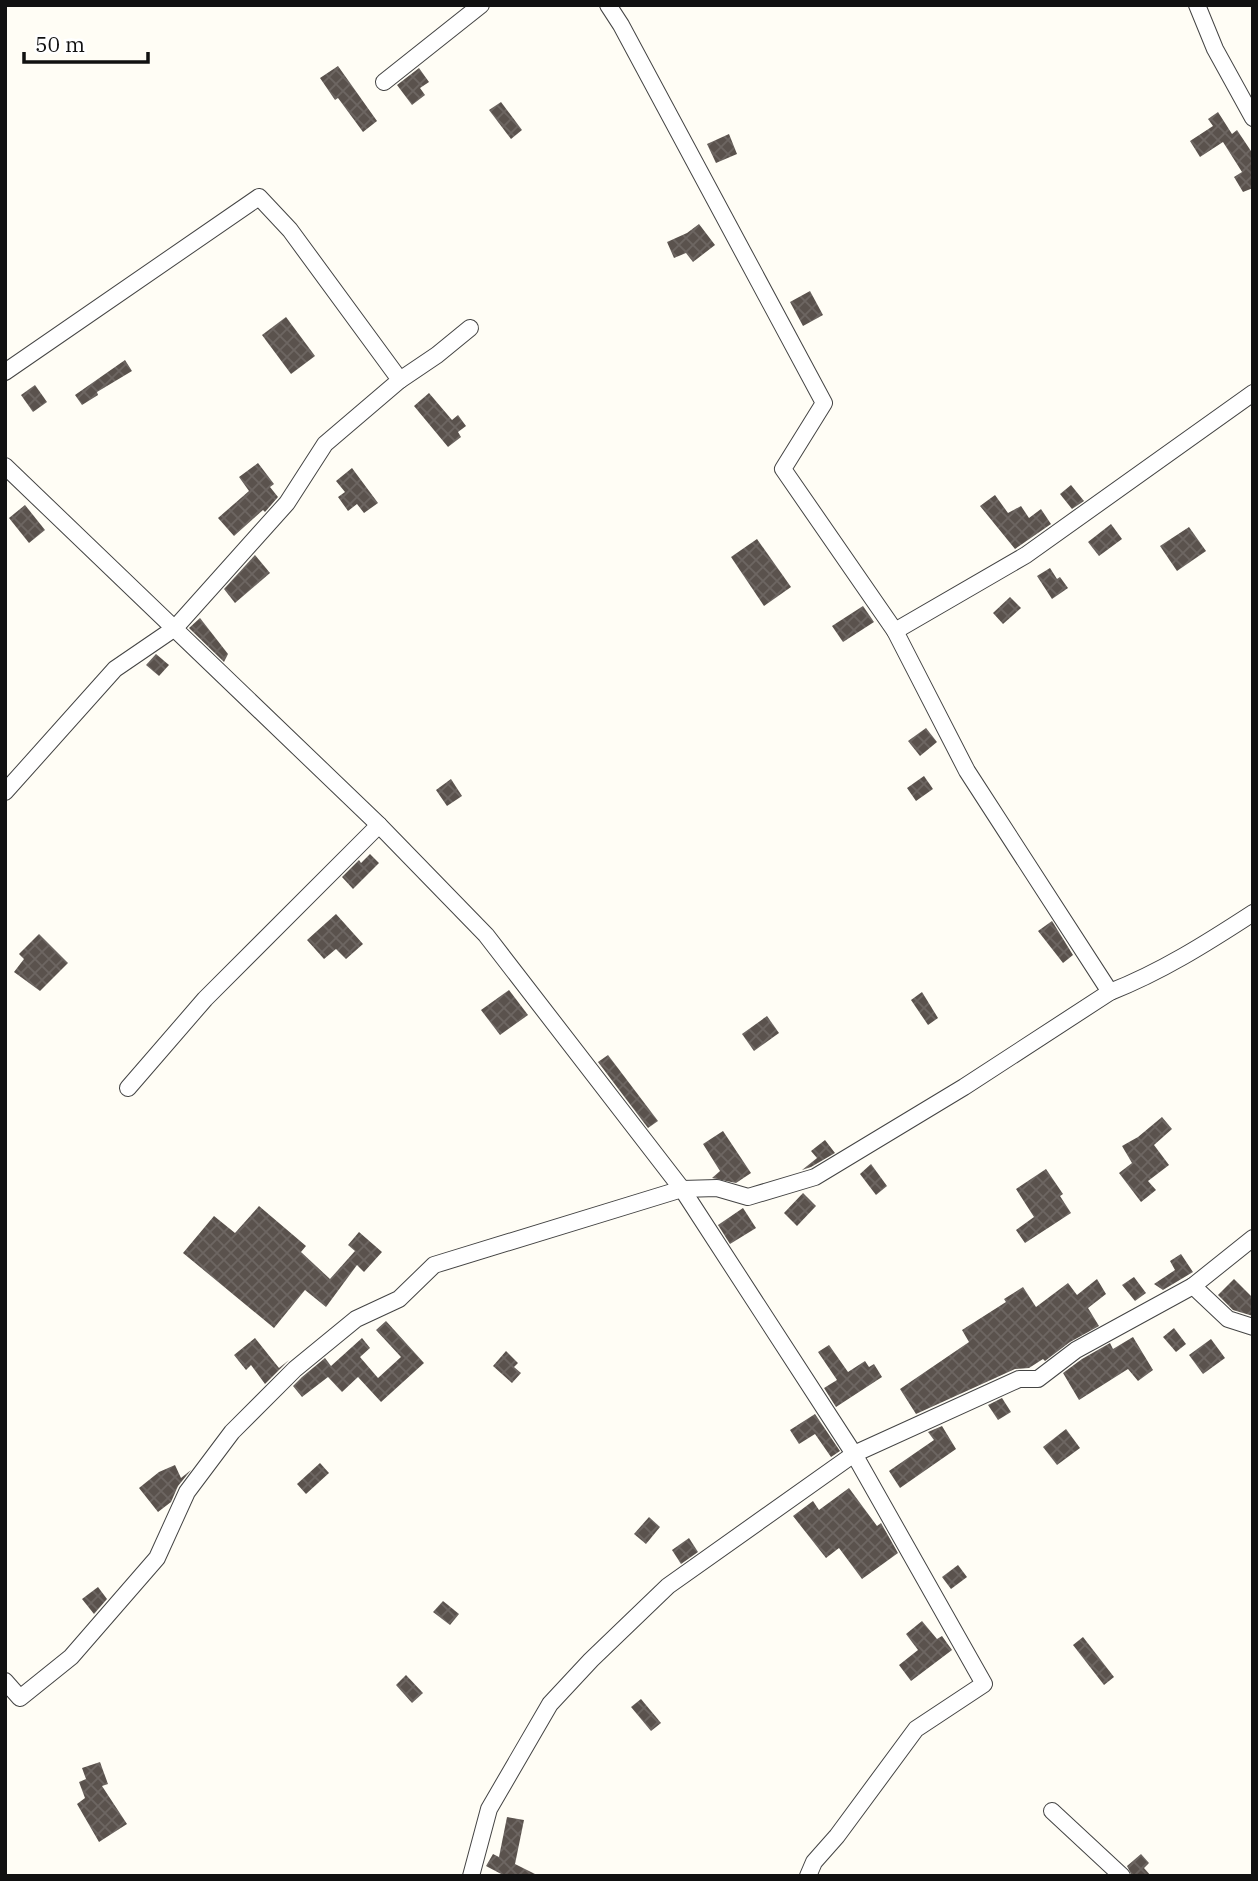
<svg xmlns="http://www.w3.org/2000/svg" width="1258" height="1881" viewBox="0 0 1258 1881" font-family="'IBM Plex Serif',serif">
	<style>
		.building { fill: url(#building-cross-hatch) }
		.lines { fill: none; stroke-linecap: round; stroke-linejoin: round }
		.street-casing { stroke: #444; stroke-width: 18 }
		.street { stroke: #fff; stroke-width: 16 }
	</style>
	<defs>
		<pattern id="building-cross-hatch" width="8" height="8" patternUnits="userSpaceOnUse" patternTransform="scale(1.75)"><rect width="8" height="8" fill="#5a524d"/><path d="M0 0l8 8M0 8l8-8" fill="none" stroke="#6d6662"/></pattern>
	</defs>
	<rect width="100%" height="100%" fill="#fffdf5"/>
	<g class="building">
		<path d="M338,66l39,55 -14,11 -25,-34 -3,2 -15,-22z"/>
		<path d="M419,68l10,14 -9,6 5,7 -13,10 -15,-20z"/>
		<path d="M501,102l21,28 -11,9 -22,-29z"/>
		<path d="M1218,112l14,22 5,-4 16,24v34l-10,4 -9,-15 8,-5 -19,-30 -23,15 -10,-16 23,-15 -5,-7z"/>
		<path d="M729,134l8,20 -21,9 -9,-19z"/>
		<path d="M699,224l16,21 -22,17 -7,-9 -12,5 -7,-16 20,-9z"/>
		<path d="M810,291l13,24 -20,11 -13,-24z"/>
		<path d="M286,317l29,39 -24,18 -29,-39z"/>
		<path d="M125,360l7,11 -35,21 1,3 -16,10 -7,-10z"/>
		<path d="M35,385l12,17 -14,10 -12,-17z"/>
		<path d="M429,393l23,27 6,-5 8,11 -8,6 3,5 -13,10 -34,-41z"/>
		<path d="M258,463l16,21 -4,3 8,10 -13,15 -2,-2 -29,26 -16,-18 31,-27 -10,-14z"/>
		<path d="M352,468l26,35 -14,10 -7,-9 -9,7 -10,-14 7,-5 -9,-11z"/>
		<path d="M1071,485l13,16 -12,8 -12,-15z"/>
		<path d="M995,495l13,18 13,-7 8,12 12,-9 10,15 -36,25 -35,-43z"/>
		<path d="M25,505l20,25 -16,13 -20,-25z"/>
		<path d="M1111,524l11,15 -23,17 -11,-14z"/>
		<path d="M1189,527l17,24 -29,20 -17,-25z"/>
		<path d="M757,539l34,48 -27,19 -33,-49z"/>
		<path d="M255,555l15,18 -35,30 -11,-14z"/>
		<path d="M1050,568l7,11 3,-2 8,11 -16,11 -15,-23z"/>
		<path d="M1010,597l11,11 -18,16 -10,-11z"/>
		<path d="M863,606l11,16 -31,20 -11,-16z"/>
		<path d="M200,618l28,36 -4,8 -35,-34z"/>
		<path d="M156,654l13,11 -10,11 -13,-11z"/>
		<path d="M926,728l11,14 -17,14 -12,-15z"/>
		<path d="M924,776l9,13 -17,12 -9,-13z"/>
		<path d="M451,779l11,17 -15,10 -11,-16z"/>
		<path d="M370,854l9,9 -26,26 -11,-12 17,-17 2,3z"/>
		<path d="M336,914l27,30 -17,15 -10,-10 -12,10 -17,-19z"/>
		<path d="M1052,921l21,34 -10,8 -25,-32z"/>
		<path d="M39,934l29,29 -28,28 -26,-19 10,-13 -5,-5z"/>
		<path d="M509,990l19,25 -28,20 -19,-25z"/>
		<path d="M922,992l16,26 -10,7 -17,-25z"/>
		<path d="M767,1016l12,17 -25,18 -12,-17z"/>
		<path d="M608,1055l50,66 -10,7 -50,-66z"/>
		<path d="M1162,1117l10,12 -18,16 15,20 -21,16 8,9 -15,12 -22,-29 13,-10 -10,-17 16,-9z"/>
		<path d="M723,1131l28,42 -15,10 -24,-5 8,-7 -17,-27z"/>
		<path d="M825,1140l10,13 -24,14 -9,3 15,-12 -6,-7z"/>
		<path d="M871,1164l16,22 -11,9 -16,-21z"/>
		<path d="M1046,1169l17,25 -3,2 11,17 -46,30 -9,-13 18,-13 -18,-28z"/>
		<path d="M803,1193l13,13 -19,20 -13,-13z"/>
		<path d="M259,1206l47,40 -5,6 29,27 25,-28 -7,-6 11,-13 23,20 -18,20 -7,-7 -31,42 -21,-17 -31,38 -91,-75 31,-37 21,17z"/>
		<path d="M743,1208l13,20 -26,16 -12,-19z"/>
		<path d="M1181,1254l12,18 -30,18 -9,-6 21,-14 -5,-9z"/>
		<path d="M1134,1277l12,16 -11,8 -13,-16z"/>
		<path d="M1097,1279l9,15 -18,14 11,18 -29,16 -25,19 -2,-2 -14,9 -14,1 -99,45 -16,-25 69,-47 -7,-12 44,-28 -2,-3 19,-12 13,20 32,-24 9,12z"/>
		<path d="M1234,1279l19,19v18l-20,-6 -15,-15z"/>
		<path d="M386,1321l38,42 -43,39 -23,-25 -16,15 -14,-15 -26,20 -9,-11 9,-9 23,-19 6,8 31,-28 8,10 -10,9 18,21 23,-21 -25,-27z"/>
		<path d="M1174,1328l12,16 -10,8 -13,-15z"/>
		<path d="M1133,1337l20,33 -15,11 -10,-12 -49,31 -16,-27 19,-14 28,-16 3,6z"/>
		<path d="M255,1338l24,30 10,-8 -24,24 -14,-19 -5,5 -12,-15z"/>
		<path d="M1211,1339l14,19 -22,16 -14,-19z"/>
		<path d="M829,1345l19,27 17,-11 4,6 5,-3 8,13 -46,30 -12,-19 13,-8 -19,-28z"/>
		<path d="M506,1351l12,12 -4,4 7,6 -9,10 -19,-17z"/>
		<path d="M1002,1398l9,14 -13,8 -10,-15z"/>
		<path d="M815,1414l25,37 -9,6 -16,-23 -16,10 -9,-14z"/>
		<path d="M942,1426l14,23 -56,39 -11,-17 45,-31 -6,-8z"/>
		<path d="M1066,1429l14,19 -23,17 -14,-18z"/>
		<path d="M320,1463l9,10 -23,21 -9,-10z"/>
		<path d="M175,1465l6,13 10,-8 -13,16 -7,16 -13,10 -19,-24 20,-16z"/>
		<path d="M849,1488l28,38 4,-3 17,30 -36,26 -23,-31 -13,10 -33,-42 20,-15 6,9z"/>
		<path d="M649,1517l11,10 -14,17 -12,-10z"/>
		<path d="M689,1538l9,14 -17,12 -9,-14z"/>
		<path d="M958,1565l9,12 -16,12 -9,-12z"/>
		<path d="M98,1587l9,12 -13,15 -12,-15z"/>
		<path d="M443,1601l16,13 -9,11 -17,-13z"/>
		<path d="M922,1621l15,18 5,-3 10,14 -41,31 -12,-16 19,-15 -12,-16z"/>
		<path d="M1083,1637l31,40 -10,8 -31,-40z"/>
		<path d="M406,1675l17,18 -11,10 -16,-18z"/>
		<path d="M641,1699l20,24 -10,8 -20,-24z"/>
		<path d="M100,1762l8,22 -6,2 25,38 -28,18 -22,-38 8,-6 -6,-16 7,-3 -4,-11z"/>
		<path d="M507,1817l17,3 -9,44 24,12h-34l-19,-10 7,-12 6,3z"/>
		<path d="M1141,1854l8,9 -5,5 7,8h-19l-5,-10z"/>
	</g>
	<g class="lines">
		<g class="street-casing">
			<g id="street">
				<path d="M608,5l13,20 203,378 -41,66 112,162 72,140 143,221"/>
				<path d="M1197,5l18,44 38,69"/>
				<path d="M384,82l97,-77"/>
				<path d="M5,372l254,-175 31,33 110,150 -75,64 -38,59 -112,125 -60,41 -110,123"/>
				<path d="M400,380l37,-25 33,-27"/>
				<path d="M5,466l374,359 107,110 196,254 172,265 130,230 -68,45 -79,107 -23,26 -6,14"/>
				<path d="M895,631l131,-76 227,-162"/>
				<path d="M128,1088l77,-89 174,-174"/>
				<path d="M1253,1238l-60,48 35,33 25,8"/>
				<path d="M5,1681l15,17 51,-41 86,-99 30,-66 45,-60 63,-63 61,-50 43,-20 35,-34 248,-76 35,-1 31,9 67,-20 149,-90 146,-95c51,-20 97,-49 143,-79"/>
				<path d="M1052,1811l70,65"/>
				<path d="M471,1876l18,-67 61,-105 41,-44 77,-74 186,-132 165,-75h19l38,-29 117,-64"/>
			</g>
		</g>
		<use href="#street" class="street"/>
	</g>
	<rect width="1258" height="1881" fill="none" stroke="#111111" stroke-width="14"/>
	<path d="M24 52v10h124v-10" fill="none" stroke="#111111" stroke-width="3.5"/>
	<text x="35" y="52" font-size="21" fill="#111111" stroke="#ffffff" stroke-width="5" paint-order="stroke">50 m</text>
</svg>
